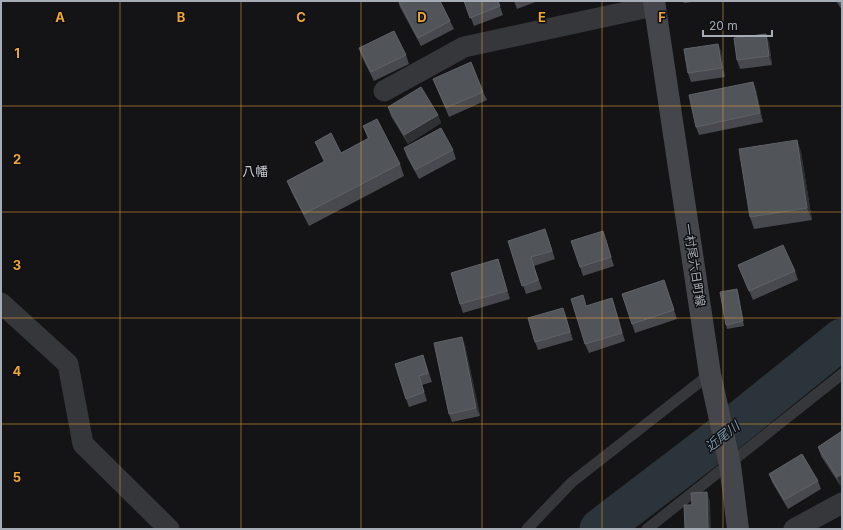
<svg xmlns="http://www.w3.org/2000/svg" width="843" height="530" viewBox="0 0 843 530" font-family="Inter,'Noto Sans JP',sans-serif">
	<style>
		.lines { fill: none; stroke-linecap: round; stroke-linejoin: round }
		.river { stroke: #2b343a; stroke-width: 41 }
		.service { stroke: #35373b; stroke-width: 11 }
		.minor { stroke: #35373b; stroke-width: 21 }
		.secondary { stroke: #44464b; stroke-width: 22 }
		.wall { fill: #47494e }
		.shaded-wall { fill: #2e3033 }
		.building { fill: #515459; stroke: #5f6268 }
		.grid { fill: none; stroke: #eda636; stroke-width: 1; stroke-opacity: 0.55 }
		.labels { text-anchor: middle; stroke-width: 3; stroke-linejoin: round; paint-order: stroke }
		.street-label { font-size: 12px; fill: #a6acb6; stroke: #0f0f11 }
		.neighbourhood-label { font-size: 13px; fill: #c7cbd2; stroke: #0f0f11 }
		.water-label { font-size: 13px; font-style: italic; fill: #7e9bb0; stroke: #0f0f11 }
		.grid-label { font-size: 13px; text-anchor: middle; font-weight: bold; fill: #eda636; stroke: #0f0f11; stroke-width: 3; stroke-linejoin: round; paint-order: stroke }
	</style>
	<rect width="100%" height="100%" fill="#141416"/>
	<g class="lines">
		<path class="river" d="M600,529l118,-90 124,-100"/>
		<g class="service">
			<path d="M527,529l45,-47 138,-108"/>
			<path d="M647,529l195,-155"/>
		</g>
		<g class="minor">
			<path d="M384,91l80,-44 190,-41"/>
			<path d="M1,303l67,61 15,80 86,85"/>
			<path d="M794,529l48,-26"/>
		</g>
		<path class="secondary" d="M654,1l56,373 20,91 8,64"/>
	</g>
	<g class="wall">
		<path d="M398,1h42l14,28 -33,17 -21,-39z"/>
		<path d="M464,1h34l5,14 -29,11z"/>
		<path d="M514,1h24l-21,8z"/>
		<path d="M683,1h18l-17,2z"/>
		<path d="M836,1h6v9z"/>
		<path d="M769,42l3,23 -32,4 -3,-9z"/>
		<path d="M718,44l3,8 4,25 -34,5 -3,-9z"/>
		<path d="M359,48l47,7 3,9 -35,17 -12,-24z"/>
		<path d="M433,79l50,13 4,8 -38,17z"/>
		<path d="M753,82l3,8 7,32 -64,13 -3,-8z"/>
		<path d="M388,107l50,8 3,8 -33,21 -17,-28z"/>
		<path d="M363,126l37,38 4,12 -95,50 -17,-33 -5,-12 37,-19 -4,-8 -5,-12 26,11 27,-14z"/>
		<path d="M797,140l4,12 11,68 -58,9 -4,-12z"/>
		<path d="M404,148l49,2 3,9 -37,20 -12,-22z"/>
		<path d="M603,231l11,35 -31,10 -3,-9z"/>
		<path d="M548,237l7,22 -21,7 8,23 -16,5 -18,-53z"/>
		<path d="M498,259l3,9 9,31 -47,14 -3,-9z"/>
		<path d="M738,265l57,6 3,9 -45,20z"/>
		<path d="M664,280l13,39 -42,14 -13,-39z"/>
		<path d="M737,289l1,4 6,33 -17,3 -1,-4z"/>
		<path d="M612,298l13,43 -36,12 -4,-9 2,-38z"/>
		<path d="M566,316l7,24 -35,10 -3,-8z"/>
		<path d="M465,345l15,71 -28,6 -3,-8z"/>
		<path d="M423,355l9,27 -10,3 5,16 -18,6 -3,-8z"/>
		<path d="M842,431v53l-2,1 -19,-29 -3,-9z"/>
		<path d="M769,474l49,7 3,8 -33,20 -16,-27z"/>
	</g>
	<g class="shaded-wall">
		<path d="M766,34l3,8 3,23 -3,-9z"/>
		<path d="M718,44l3,8 4,25 -3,-9z"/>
		<path d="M753,82l3,8 7,32 -3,-9z"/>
		<path d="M438,115l3,8 -33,21 -4,-9z"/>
		<path d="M797,140l4,12 11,68 -5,-12z"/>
		<path d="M603,231l3,8 8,27 -3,-9z"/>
		<path d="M498,259l3,9 9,31 -3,-8z"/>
		<path d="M612,298l3,8 10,35 -3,-8z"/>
		<path d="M563,308l3,8 7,24 -3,-8z"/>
		<path d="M462,337l3,8 15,71 -4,-8z"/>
		<path d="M842,474v10l-2,1 -3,-8z"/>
		<path d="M707,492l3,9 1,28h-3z"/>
	</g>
	<g class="building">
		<path d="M399,1h41l10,20 -32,17z"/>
		<path d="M464,1h34l2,5 -30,12z"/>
		<path d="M839,1h3v5z"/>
		<path d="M394,31l12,24 -35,17 -12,-24z"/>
		<path d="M766,34l3,22 -32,4 -3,-22z"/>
		<path d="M718,44l4,24 -34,5 -4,-24z"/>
		<path d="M471,62l12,30 -37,16 -13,-29z"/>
		<path d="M753,82l7,31 -64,14 -7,-32z"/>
		<path d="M421,87l17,28 -34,20 -16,-28z"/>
		<path d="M377,119l23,45 -96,50 -17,-33 38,-20 -10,-19 16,-9 10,20 28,-15 -6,-12z"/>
		<path d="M441,128l12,22 -38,20 -11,-22z"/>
		<path d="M797,140l10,68 -57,9 -11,-68z"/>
		<path d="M545,229l7,22 -21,6 7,23 -16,6 -14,-45z"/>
		<path d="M603,231l8,26 -31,10 -9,-26z"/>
		<path d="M783,245l12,26 -46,20 -11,-26z"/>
		<path d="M498,259l9,32 -47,13 -9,-31z"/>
		<path d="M664,280l10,30 -42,14 -10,-30z"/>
		<path d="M737,289l6,32 -17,4 -6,-33z"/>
		<path d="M583,295l3,11 26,-8 10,35 -37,11 -14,-45z"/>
		<path d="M563,308l7,24 -35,10 -7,-24z"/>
		<path d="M462,337l14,71 -27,6 -15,-71z"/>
		<path d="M423,355l5,18 -9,3 5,16 -18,7 -11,-35z"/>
		<path d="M842,431v43l-5,3 -19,-30z"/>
		<path d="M802,454l16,27 -34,19 -15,-26z"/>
		<path d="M707,492l1,37h-23l-1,-24h8l-1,-12z"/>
	</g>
	<path class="grid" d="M120,1v528M241,1v528M361,1v528M482,1v528M602,1v528M723,1v528M1,106h841M1,212h841M1,318h841M1,424h841"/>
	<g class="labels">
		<g class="street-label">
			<text transform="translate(694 265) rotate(81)" y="4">一村尾六日町線</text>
		</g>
		<g class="neighbourhood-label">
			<text x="255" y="176">八幡</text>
		</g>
		<g class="water-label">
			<text transform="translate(722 436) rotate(-38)" y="5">近尾川</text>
		</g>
	</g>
	<g class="grid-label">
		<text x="60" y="22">A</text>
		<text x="181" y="22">B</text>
		<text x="301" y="22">C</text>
		<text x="422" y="22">D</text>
		<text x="542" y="22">E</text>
		<text x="662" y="22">F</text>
		<text x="17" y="58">1</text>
		<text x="17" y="164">2</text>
		<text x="17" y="270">3</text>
		<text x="17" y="376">4</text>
		<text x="17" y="482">5</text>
	</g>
	<rect width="843" height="530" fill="none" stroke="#a6acb6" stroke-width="4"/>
	<path d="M703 30v6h69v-6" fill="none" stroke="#a6acb6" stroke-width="2"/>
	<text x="709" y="30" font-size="12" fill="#a6acb6" stroke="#0f0f11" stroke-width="3" paint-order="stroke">20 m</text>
</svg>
